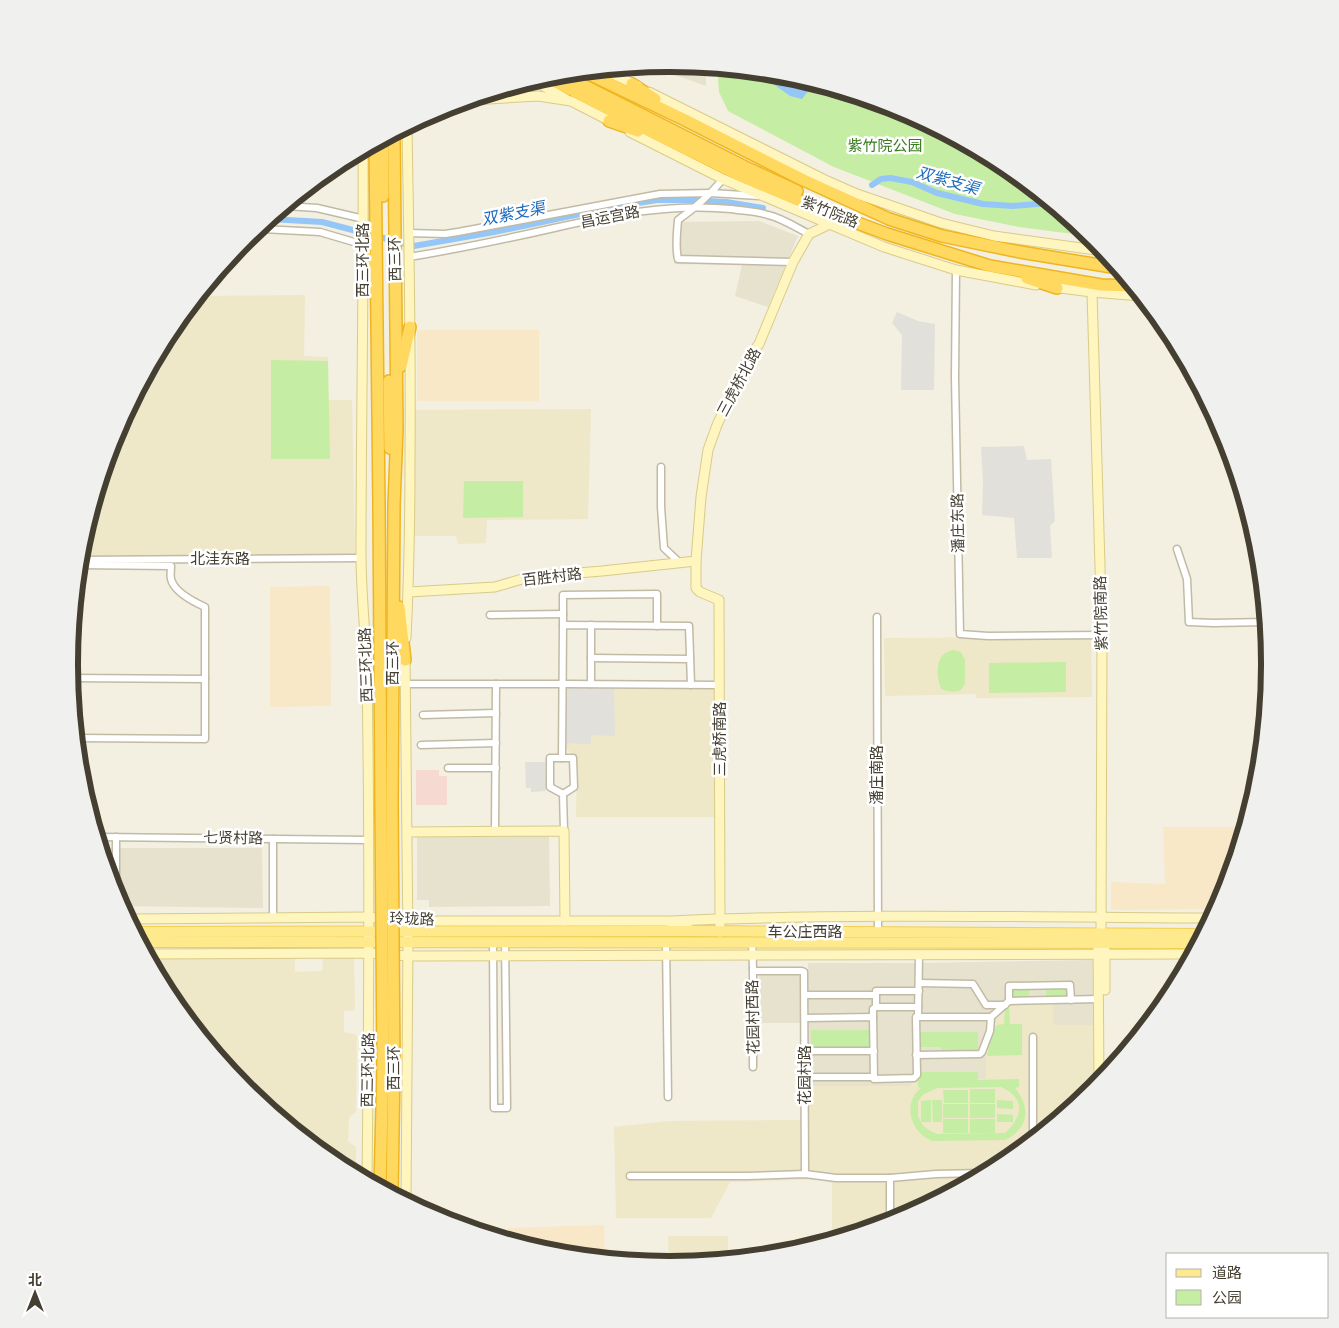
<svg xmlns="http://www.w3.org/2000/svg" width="1339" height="1328" viewBox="0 0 1339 1328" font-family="'Varela Round','Noto Sans SC',sans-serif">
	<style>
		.residential { fill: #e7e2ce }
		.commercial { fill: #f9e8c8 }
		.education { fill: #eee7c8 }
		.medical { fill: #f6dad2 }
		.green { fill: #c5eda4; fill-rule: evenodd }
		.parking { fill: #e2e0da }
		.water { fill: #94c6f8 }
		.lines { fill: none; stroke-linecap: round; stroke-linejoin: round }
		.canal { stroke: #94c6f8; stroke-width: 6 }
		.street-casing { stroke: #c1bba5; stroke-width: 9 }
		.secondary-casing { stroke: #d8cb8a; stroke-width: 11 }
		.primary-casing { stroke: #f1cf50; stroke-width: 12 }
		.highway-casing { stroke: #efb51e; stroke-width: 14 }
		.street { stroke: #fff; stroke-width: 6 }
		.secondary { stroke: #fff5be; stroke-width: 9 }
		.primary { stroke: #ffe98d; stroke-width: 10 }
		.highway { stroke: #ffd85f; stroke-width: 11 }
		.highway-bridge-casing { stroke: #efb51e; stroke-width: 14; stroke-linecap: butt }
		.highway-bridge { stroke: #ffd85f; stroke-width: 11 }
		.labels { text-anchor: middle; stroke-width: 5; stroke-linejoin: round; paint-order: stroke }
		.park-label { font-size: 15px; fill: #397c1f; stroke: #fff }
		.street-label { font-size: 15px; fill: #443f31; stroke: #fff }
		.water-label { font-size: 16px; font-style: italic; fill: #1f6bbb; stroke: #fff }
		.rim { fill: none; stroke: #443f31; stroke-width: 6 }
	</style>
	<rect width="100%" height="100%" fill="#f3efe1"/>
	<g class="residential">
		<path d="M670,64l36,3v19l-56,-20z"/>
		<path d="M759,221l39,15 -30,71 -33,-11 7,-31 -68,-1 1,-42z"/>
		<path d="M549,835l1,71 -121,1v-7h-12v-64z"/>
		<path d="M101,848h161l1,60 -142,-2 -6,-13z"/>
		<path d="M1093,960l1,65h-41v-23l-40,1 -9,5 -15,30 -3,20v21l-75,1v6h-103v-63h-49v-49l49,-1v-10h111z"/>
	</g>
	<g class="commercial">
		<rect x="417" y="330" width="122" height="71"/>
		<path d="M330,586l1,120 -61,1v-120z"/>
		<path d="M1163,827h81l-20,67 -8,15 -105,1v-28l54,2z"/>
		<path d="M604,1225l1,33 -53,-5 -44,-14v-11z"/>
	</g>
	<g class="education">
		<path d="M305,295l-1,61 24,1v43h24l3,157 -275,3 1,-13 34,-113 56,-104 28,-34z"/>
		<path d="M591,409l-3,110 -101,1 -1,23 -28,1 -2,-8h-45l-1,-126z"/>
		<path d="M1091,637l1,60 -116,1v-4l-91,2 -1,-58z"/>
		<path d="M564,688h150l2,129h-140l1,-61 -12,-7z"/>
		<path d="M150,958h145v14l27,-1 1,-13h31l1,52 -11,1v21l13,3 -1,77 -7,5 -1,25 8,5v27l-20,-11 -91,-75 -75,-91z"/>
		<path d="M1053,1002l1,23h40v64l-91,74 -104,56 -67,20v-56l-10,-4 -92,3 -19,36h-95l-2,-91 55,-6 138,-1 1,-34h103v-6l75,-1v-21l3,-20 9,-25 15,-10z"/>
		<path d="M668,1236h60v22l-59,6z"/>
	</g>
	<path class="medical" d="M416,770h23v6h8v29h-31z"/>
	<g class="green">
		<path d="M717,68l70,7 112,35 104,55 86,71 -70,-9 -64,-13 -121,-47 -106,-56 -9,-19z"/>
		<path d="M526,83l14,6 -41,3z"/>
		<path d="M271,360l57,1 2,98h-59z"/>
		<path d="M464,481h59v36l-60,1z"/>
		<path d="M954,650l7,2 4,8v23l-4,7c-7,3 -12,2 -20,-1 -5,-14 -7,-37 13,-39z"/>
		<path d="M1066,662v30l-77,1v-30z"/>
		<path d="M1068,986l1,12h-23v-11z"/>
		<path d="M1010,987h19v12h-18z"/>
		<path d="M1005,1008h4l1,16h12v31l-35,1 5,-25 5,-6 7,-1z"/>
		<rect x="811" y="1030" width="60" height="19"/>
		<path d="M918,1032h60v19h-37v-4h-23z"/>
		<path d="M920,1072h58v8l41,-1v8l-4,1c16,20 14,40 -10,52l-73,1c-22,-9 -30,-38 -11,-53l-3,-1v-7h2zM1001,1087c25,11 22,30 4,46l-68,1c-7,-3 -12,-5 -16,-12h10v-22l-10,1v21l-3,-6v-15l6,-7 13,-6z"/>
		<rect x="970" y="1089" width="25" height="14"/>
		<path d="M943,1090h25v13h-24z"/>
		<path d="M932,1100h10v22h-9z"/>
		<path d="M997,1100l16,1v8l-16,-1z"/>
		<rect x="943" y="1104" width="25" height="14"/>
		<rect x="970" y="1104" width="25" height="14"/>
		<path d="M997,1114l16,1v7h-16z"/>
		<rect x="943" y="1119" width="25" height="14"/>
		<rect x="970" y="1119" width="25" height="14"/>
	</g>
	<g class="parking">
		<path d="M897,312l21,9 17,3 -1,66h-33l1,-55 -10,-12z"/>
		<path d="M1024,446l3,14 24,-1 4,62 -5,5 2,32h-35l-3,-40 -32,-3 1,-34 -2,-34z"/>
		<path d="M564,688h50l1,48 -24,-1v9l-29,-1z"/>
		<path d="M525,762h20l1,29 -15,1v-4h-5z"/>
	</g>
	<path class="water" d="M757,72l30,3 23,8 2,3 -10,13 -12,-3 -18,-13 -14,-7z"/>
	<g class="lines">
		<g class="canal">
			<path d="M872,185l9,-6 9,-1 22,4 25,11 46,11 30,2 36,-3"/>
			<path d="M270,219l52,3 92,24 80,-14 124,-26 39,-6h34l35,2 37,6"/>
		</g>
		<g class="street-casing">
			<g id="street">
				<path d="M723,179c-14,17 -28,29 -45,41 -1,13 -3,27 0,39l115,3"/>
				<path d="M286,206l31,2 47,11"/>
				<path d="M257,230l5,-1 58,3 44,13"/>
				<path d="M409,233l36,1 13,-2 202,-38 51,-1 48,3"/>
				<path d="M409,257c49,-8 97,-18 145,-29 58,-13 117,-25 177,-19 12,2 25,2 37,6 14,3 29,13 41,19"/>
				<path d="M956,270l-1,107 5,257 28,2 114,-1"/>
				<path d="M661,467v40l3,41 16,15"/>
				<path d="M1177,549l10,30 2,43 24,1 53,-1"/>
				<path d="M80,560l281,-2"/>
				<path d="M490,615l73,-1"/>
				<path d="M877,617l1,315"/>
				<path d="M563,625v-30l94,-1v32"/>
				<path d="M591,625v59"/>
				<path d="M591,658l99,1"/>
				<path d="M71,678l134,1"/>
				<path d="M405,684h162l153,1"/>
				<path d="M423,715l73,-2"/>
				<path d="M77,738l128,1v-132c-11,-5 -31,-15 -34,-28 -1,-4 0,-9 0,-13l-92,-1"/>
				<path d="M421,745l75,-2"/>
				<path d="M550,758h23l1,29 -11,7 -13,-7z"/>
				<path d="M562,758l1,-133 126,1 2,59"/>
				<path d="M448,768h48"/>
				<path d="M563,794l1,37"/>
				<path d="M495,831l1,-147"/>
				<path d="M98,837l271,3"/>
				<path d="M116,895v-58"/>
				<path d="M273,918v-79"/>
				<path d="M493,941l1,167h13l-2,-167"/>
				<path d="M666,942l2,155"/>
				<path d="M752,942l1,26 1,3h48l2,1 1,202"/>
				<path d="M919,955l-1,62h73l18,-16 90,-2"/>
				<path d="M753,968v99"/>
				<path d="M919,983l54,1 13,21h19"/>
				<path d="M805,995h71v12l-3,2v8"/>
				<path d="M876,995v-4h43"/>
				<path d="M1009,1001v-15l61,-1 1,15"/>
				<path d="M876,1007h42"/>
				<path d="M805,1018l68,-1 1,62 40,-1 3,-3 -1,-58h2"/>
				<path d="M805,1051h69"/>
				<path d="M916,1055l64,-1 2,-2 8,-21 1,-14"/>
				<path d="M805,1077h69"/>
				<path d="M1033,1138v-101"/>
				<path d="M630,1176h118l57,-2 31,4h54l46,-4 48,-1"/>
				<path d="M890,1178v43"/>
			</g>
		</g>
		<g class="secondary-casing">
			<g id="secondary">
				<path d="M604,70l34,16"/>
				<path d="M535,81l31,18"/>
				<path d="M649,92l174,87 34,15 35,12 49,17 53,13 109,15"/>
				<path d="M472,100l66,-4 33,5 43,22"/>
				<path d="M630,132l93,47 161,68 72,23 80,15"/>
				<path d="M363,151c1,134 -2,269 -2,403 0,41 5,83 6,124 3,167 2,334 0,502"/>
				<path d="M1052,287l40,5 48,4"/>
				<path d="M1092,292l10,343 -1,298 -3,10 1,139"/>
				<path d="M409,592l86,-5 34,-10 73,-6 94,-10"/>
				<path d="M406,638c3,-61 4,-121 4,-182 1,-109 -1,-219 -3,-329"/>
				<path d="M405,656l3,285 -2,259"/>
				<path d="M407,832l157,-1 1,90"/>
				<path d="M128,919l240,-2 39,4h261l23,9"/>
				<path d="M671,921c180,-8 360,-4 540,-3"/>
				<path d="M720,932l-1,-332 -19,-8 -4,-4v-27l5,-64 7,-47 9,-25 31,-66 11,-15 34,-82 16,-28 21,-10"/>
				<path d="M1105,950v40"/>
				<path d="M147,954l221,-1 39,3 785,-2"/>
			</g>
		</g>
		<g class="primary-casing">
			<g id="primary">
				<path d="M135,932l559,-1 509,3"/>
				<path d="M141,942l1057,1"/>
			</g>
		</g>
		<g class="highway-casing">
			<g id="highway">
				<path d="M585,72l100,48 114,58 90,41 53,17 78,16 98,16"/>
				<path d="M561,74l184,93 52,24"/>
				<path d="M547,77l101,53 95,47 77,32 67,25 103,32 111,19 31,1"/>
				<path d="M632,84l23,15"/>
				<path d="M609,121l29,10"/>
				<path d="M383,140v56"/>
				<path d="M375,144l4,361 2,301"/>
				<path d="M364,253l9,26"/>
				<path d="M1027,278l30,10"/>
				<path d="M401,366l9,-39"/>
				<path d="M389,381l1,67"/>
				<path d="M399,607l6,53"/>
				<path d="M392,805l2,-300 3,-76 -3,-295"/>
				<path d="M380,1187l3,-120"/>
				<path d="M392,1193l2,-126"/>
			</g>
		</g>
		<use href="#street" class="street"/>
		<use href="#secondary" class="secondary"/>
		<use href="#primary" class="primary"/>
		<use href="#highway" class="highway"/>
		<g class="highway-bridge-casing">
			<g id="highway-bridge">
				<path d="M392,805l2,262"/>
				<path d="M381,806l2,261"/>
			</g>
		</g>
		<use href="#highway-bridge" class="highway-bridge"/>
	</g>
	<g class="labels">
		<g class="park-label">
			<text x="885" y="151">紫竹院公园</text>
		</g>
		<g class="street-label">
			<text transform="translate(830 212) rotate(22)" y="5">紫竹院路</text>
			<text transform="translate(610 217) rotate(-11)" y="5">昌运宫路</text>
			<text transform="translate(395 259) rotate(-91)" y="5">西三环</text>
			<text transform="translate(363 260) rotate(-90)" y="5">西三环北路</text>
			<text transform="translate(739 382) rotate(-62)" y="5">三虎桥北路</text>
			<text transform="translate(958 523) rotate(-91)" y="5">潘庄东路</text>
			<text x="220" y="564">北洼东路</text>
			<text transform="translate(552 577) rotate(-7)" y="5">百胜村路</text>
			<text transform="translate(1101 613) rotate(-91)" y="5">紫竹院南路</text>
			<text transform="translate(393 663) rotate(-90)" y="5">西三环</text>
			<text transform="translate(366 665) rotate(-92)" y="5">西三环北路</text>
			<text transform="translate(720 739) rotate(-90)" y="5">三虎桥南路</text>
			<text transform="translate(877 775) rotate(-90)" y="5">潘庄南路</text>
			<text transform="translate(233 838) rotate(1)" y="5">七贤村路</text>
			<text transform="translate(412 919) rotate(2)" y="5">玲珑路</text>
			<text x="805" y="937">车公庄西路</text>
			<text transform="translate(753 1017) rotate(-91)" y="5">花园村西路</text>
			<text transform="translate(394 1068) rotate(-90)" y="5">西三环</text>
			<text transform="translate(368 1070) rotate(-89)" y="5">西三环北路</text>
			<text transform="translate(805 1075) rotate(-90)" y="5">花园村路</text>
		</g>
		<g class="water-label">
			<text transform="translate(948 180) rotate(16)" y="6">双紫支渠</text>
			<text transform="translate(513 213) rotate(-11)" y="6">双紫支渠</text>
		</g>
	</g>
	<path d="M0 0H1339V1328H0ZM669 72H670A591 591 0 0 1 1261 663V665A591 591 0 0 1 670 1256H669A591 591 0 0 1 78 665V663A591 591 0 0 1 669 72Z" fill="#f0f0ef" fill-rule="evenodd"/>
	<path class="rim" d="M669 72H670A591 591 0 0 1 1261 663V665A591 591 0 0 1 670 1256H669A591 591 0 0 1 78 665V663A591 591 0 0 1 669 72Z"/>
	<rect x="1166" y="1253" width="162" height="65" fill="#ffffff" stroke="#b4b2ad"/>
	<rect x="1176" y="1269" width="25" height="8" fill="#ffe98d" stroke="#b4b2ad"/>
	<text x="1212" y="1278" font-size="15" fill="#443f31">道路</text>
	<rect x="1176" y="1290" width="25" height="15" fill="#c5eda4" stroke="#b4b2ad"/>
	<text x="1212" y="1303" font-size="15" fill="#443f31">公园</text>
	<g transform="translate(35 1293)" stroke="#ffffff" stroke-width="4" paint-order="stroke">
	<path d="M0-4L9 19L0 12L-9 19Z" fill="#443f31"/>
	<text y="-8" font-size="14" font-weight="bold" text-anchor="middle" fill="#443f31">北</text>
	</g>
</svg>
